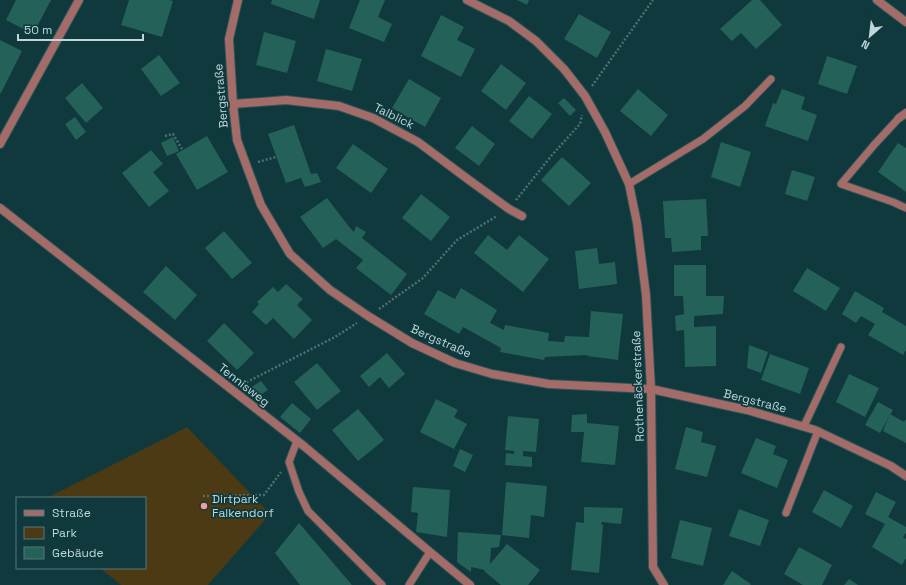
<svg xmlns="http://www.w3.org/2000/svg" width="906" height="585" viewBox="0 0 906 585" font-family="'Space Grotesk',sans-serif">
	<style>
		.green { fill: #4b3a14 }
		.building { fill: #246159 }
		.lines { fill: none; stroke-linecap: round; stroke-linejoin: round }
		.service-casing { stroke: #2e5559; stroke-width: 9 }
		.minor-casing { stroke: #2e5559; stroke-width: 10 }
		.path { stroke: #4b7073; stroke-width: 2.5; stroke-dasharray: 2 2; stroke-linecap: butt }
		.service { stroke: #a36c68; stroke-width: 7 }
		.minor { stroke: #a36c68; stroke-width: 8 }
		.poi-dot { fill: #f59c96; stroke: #0f393d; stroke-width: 1.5 }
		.labels { text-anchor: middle; stroke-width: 3.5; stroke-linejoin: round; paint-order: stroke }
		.street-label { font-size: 12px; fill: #bdd7da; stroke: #0f393d }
		.poi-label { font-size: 12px; fill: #bdd7da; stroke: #0f393d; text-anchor: start }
	</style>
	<rect width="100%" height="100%" fill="#0f393d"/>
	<path class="green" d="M187,427l83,87 -62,71h-87l-21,-17h45v-70h-98z"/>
	<g class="building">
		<path d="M16,0h35l-18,34 -27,-14z"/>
		<path d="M129,0h40l4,1 -11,36 -41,-12z"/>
		<path d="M272,0h48l-6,19 -43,-15z"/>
		<path d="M360,0h25l-7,17 14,7 -8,18 -35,-14z"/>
		<path d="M517,0h12l-2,5z"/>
		<path d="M752,0h8l22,25 -26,24 -15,-16 -9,8 -12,-12z"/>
		<path d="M579,14l32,18 -14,26 -33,-19z"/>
		<path d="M441,15l23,12 -7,13 18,9 -14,28 -40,-21z"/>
		<path d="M264,32l32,9 -9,32 -31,-8z"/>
		<path d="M0,40l22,11 -21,42h-1z"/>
		<path d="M326,49l36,10 -10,32 -35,-10z"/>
		<path d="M159,55l21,28 -19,13 -20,-27z"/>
		<path d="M827,56l30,10 -10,28 -29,-10z"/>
		<path d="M501,64l25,19 -20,27 -25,-19z"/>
		<path d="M409,79l32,19 -16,29 -33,-19z"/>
		<path d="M82,83l21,25 -17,15 -21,-25z"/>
		<path d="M638,89l30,26 -17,21 -31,-25z"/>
		<path d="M782,89l23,8 -4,12 16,6 -9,26 -43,-15 8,-23 3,1z"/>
		<path d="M529,96l23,18 -20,25 -23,-18z"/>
		<path d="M564,98l12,12 -6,6 -12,-13z"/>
		<path d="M75,117l11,15 -10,8 -11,-16z"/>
		<path d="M294,125l17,49 6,-1 4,9 -16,5 -4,-9 -15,5 -18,-49z"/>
		<path d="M472,126l23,18 -16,22 -24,-18z"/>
		<path d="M207,136l21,36 -31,18 -21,-36z"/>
		<path d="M173,137l6,14 -12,5 -6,-13z"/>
		<path d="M721,142l30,10 -11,35 -29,-10z"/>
		<path d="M898,143l8,5v44l-28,-20z"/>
		<path d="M353,144l35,25 -17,24 -35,-25z"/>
		<path d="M151,150l12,14 -10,8 16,19 -20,16 -27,-34z"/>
		<path d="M562,157l29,26 -22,23 -28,-26z"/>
		<path d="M792,170l23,7 -8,24 -22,-7z"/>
		<path d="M421,194l29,23 -19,24 -29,-23z"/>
		<path d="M327,198l23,30 4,4 2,-6 10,6 -4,6 45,36 -16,21 -35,-27 7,-8 -27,-21 -13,9 -23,-31z"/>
		<path d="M706,199l2,37h-7v14l-29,2 -1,-14h-6l-2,-37z"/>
		<path d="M224,231l28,32 -20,16 -27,-31z"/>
		<path d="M488,235l19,15 12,-15 30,24 -26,33 -49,-39z"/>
		<path d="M597,248l2,16 16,-2 2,22 -38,5 -4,-38z"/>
		<path d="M674,265h32v31h18l-1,18 -29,2v11l22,-1v40l-31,1 -1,-37 -8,1 -1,-15 9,-2 -1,-18h-9z"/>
		<path d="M166,266l31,29 -22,25 -32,-28z"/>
		<path d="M807,268l33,20 -14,23 -33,-20z"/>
		<path d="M286,284l17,15 -6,6 15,15 -18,19 -21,-21 -7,7 -14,-13 7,-8 -2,-2 16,-15 5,5z"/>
		<path d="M461,288l36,22 -7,13 14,7 1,-5 44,8 -1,8 16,1 1,-6 24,1 2,-26 32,3 -5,46 -31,-4v-1l-42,2 -1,3 -44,-8 1,-4 -38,-21 -4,7 -35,-20 14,-24 17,9z"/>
		<path d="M855,291l29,17 -2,4 24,14v24l-3,5 -35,-20 7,-11 -14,-8 -5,7 -14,-9z"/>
		<path d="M224,323l30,30 -17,17 -30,-29z"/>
		<path d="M749,345l19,7 -7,21 -14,-5z"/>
		<path d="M387,353l18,21 -16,14 -9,-11 -11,10 -9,-11z"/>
		<path d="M770,354l39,14 -9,26 -39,-14z"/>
		<path d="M317,363l24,28 -24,19 -23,-28z"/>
		<path d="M849,374l30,14 -14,29 -29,-15z"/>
		<path d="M261,381l7,9 -11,7 -7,-9z"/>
		<path d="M436,399l22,11 -4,7 13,7 -13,25 -34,-17z"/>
		<path d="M878,402l15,8 -13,23 -15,-8z"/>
		<path d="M292,403l19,16 -11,14 -20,-16z"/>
		<path d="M358,409l26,31 -26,21 -26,-31z"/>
		<path d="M587,414v9l32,3 -4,39 -34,-3 3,-30h-13l1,-17z"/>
		<path d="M890,414l14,8 2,-3v24l-23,-12z"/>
		<path d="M508,416l31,3 -3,33 -13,-1v5l9,1v10l-27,-2 1,-12 8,1v-3l-9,-1z"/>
		<path d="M686,427l17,5 -2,10 15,4 -9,31 -32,-8z"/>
		<path d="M756,438l20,8 -3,8 15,6 -11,28 -36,-15z"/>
		<path d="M460,449l13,6 -8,17 -12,-6z"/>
		<path d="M506,482l41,4 -3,31 -13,-2 -2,23 -27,-3z"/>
		<path d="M413,487l37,3 -3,47 -31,-5 2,-19 -7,-1z"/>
		<path d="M824,490l29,16 -12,22 -29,-16z"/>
		<path d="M876,492l20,10 -8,15 18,10v6l-3,4 3,2v19l-4,7 -30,-18 13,-23 -20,-10z"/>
		<path d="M584,507l39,1 -2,16 -19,-2 -1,2 2,1 -4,48 -28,-3 5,-48 8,1z"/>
		<path d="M739,509l30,11 -9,26 -31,-10z"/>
		<path d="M680,520l32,8 -9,38 -32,-8z"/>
		<path d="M299,523l53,62h-52l-25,-32z"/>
		<path d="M458,532l43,3 -2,12 -8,1 -1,16 17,-20 33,26 -12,15h-27l-17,-14 1,-1 -14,-3v5l-14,-10z"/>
		<path d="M799,547l33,18 -10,20h-19l-19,-11z"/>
		<path d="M732,571l19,13 -1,1h-27z"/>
		<path d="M849,579l9,6h-14z"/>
	</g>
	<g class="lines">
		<g class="service-casing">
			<g id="service">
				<path d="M899,118l-25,27 -33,39 52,18 13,6"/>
				<path d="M629,184l74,-45 42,-33 26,-27"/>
				<path d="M804,426l37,-79"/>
				<path d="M297,441l-8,21 10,30 9,19 74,74"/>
				<path d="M786,513l32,-82"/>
				<path d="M409,585l21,-33"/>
			</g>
		</g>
		<g class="minor-casing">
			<g id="minor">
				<path d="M238,0l-9,39 4,65 4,36 24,65 29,49 40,36 38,26 44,27 43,20 37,11 57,10 102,5 96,21 68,20 76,36 15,10"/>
				<path d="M467,0l42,21 27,20 28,28 21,27 20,36 24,52 8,39 9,72 5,94 2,178 11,18"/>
				<path d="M877,0l29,22"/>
				<path d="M233,104l53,-4 53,6 34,12 45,24 51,38 40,29 13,7"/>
				<path d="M899,118l7,-5"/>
				<path d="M0,144l79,-144"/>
				<path d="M0,208l305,239 125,105 40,33"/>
			</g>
		</g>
		<g class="path">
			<path d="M592,86l61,-86"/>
			<path d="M165,136l8,-2 9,15"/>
			<path d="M258,162l18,-5"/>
			<path d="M516,200l36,-45 28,-31 2,-9"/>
			<path d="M379,309l44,-31 34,-38 40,-24"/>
			<path d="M243,384l92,-47 22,-14"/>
			<path d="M203,496l61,-1 17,-23"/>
		</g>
		<use href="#service" class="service"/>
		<use href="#minor" class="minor"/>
	</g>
	<circle class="poi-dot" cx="204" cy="506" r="4"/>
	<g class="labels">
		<g class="street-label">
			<text transform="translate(221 96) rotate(-95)" y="4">Bergstraße</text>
			<text transform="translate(394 116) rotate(26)" y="4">Talblick</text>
			<text transform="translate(441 341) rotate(24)" y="4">Bergstraße</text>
			<text transform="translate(244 385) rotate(38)" y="4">Tennisweg</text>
			<text transform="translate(638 386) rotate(-92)" y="4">Rothenäckerstraße</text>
			<text transform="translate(755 401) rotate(14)" y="4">Bergstraße</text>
		</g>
		<g class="poi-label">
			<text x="212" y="503">Dirtpark<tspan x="212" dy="14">Falkendorf</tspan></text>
		</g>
	</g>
	<rect x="16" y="497" width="130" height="72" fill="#0f393d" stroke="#55787c"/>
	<rect x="24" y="510" width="20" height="6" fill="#a36c68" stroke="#55787c"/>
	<text x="52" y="517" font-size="12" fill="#bdd7da">Straße</text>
	<rect x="24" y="527" width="20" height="12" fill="#4b3a14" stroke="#55787c"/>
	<text x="52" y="537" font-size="12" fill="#bdd7da">Park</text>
	<rect x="24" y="547" width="20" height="12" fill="#246159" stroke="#55787c"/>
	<text x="52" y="557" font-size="12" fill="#bdd7da">Gebäude</text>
	<g transform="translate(870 36) rotate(208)" stroke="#0f393d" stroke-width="3" paint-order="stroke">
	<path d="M0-3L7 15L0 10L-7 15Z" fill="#bdd7da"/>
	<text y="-6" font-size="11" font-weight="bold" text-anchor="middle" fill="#bdd7da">N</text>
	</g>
	<path d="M18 34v6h125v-6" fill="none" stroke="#bdd7da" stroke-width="2"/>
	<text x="24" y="34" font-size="12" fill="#bdd7da" stroke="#0f393d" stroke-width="3" paint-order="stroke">50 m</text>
</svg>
